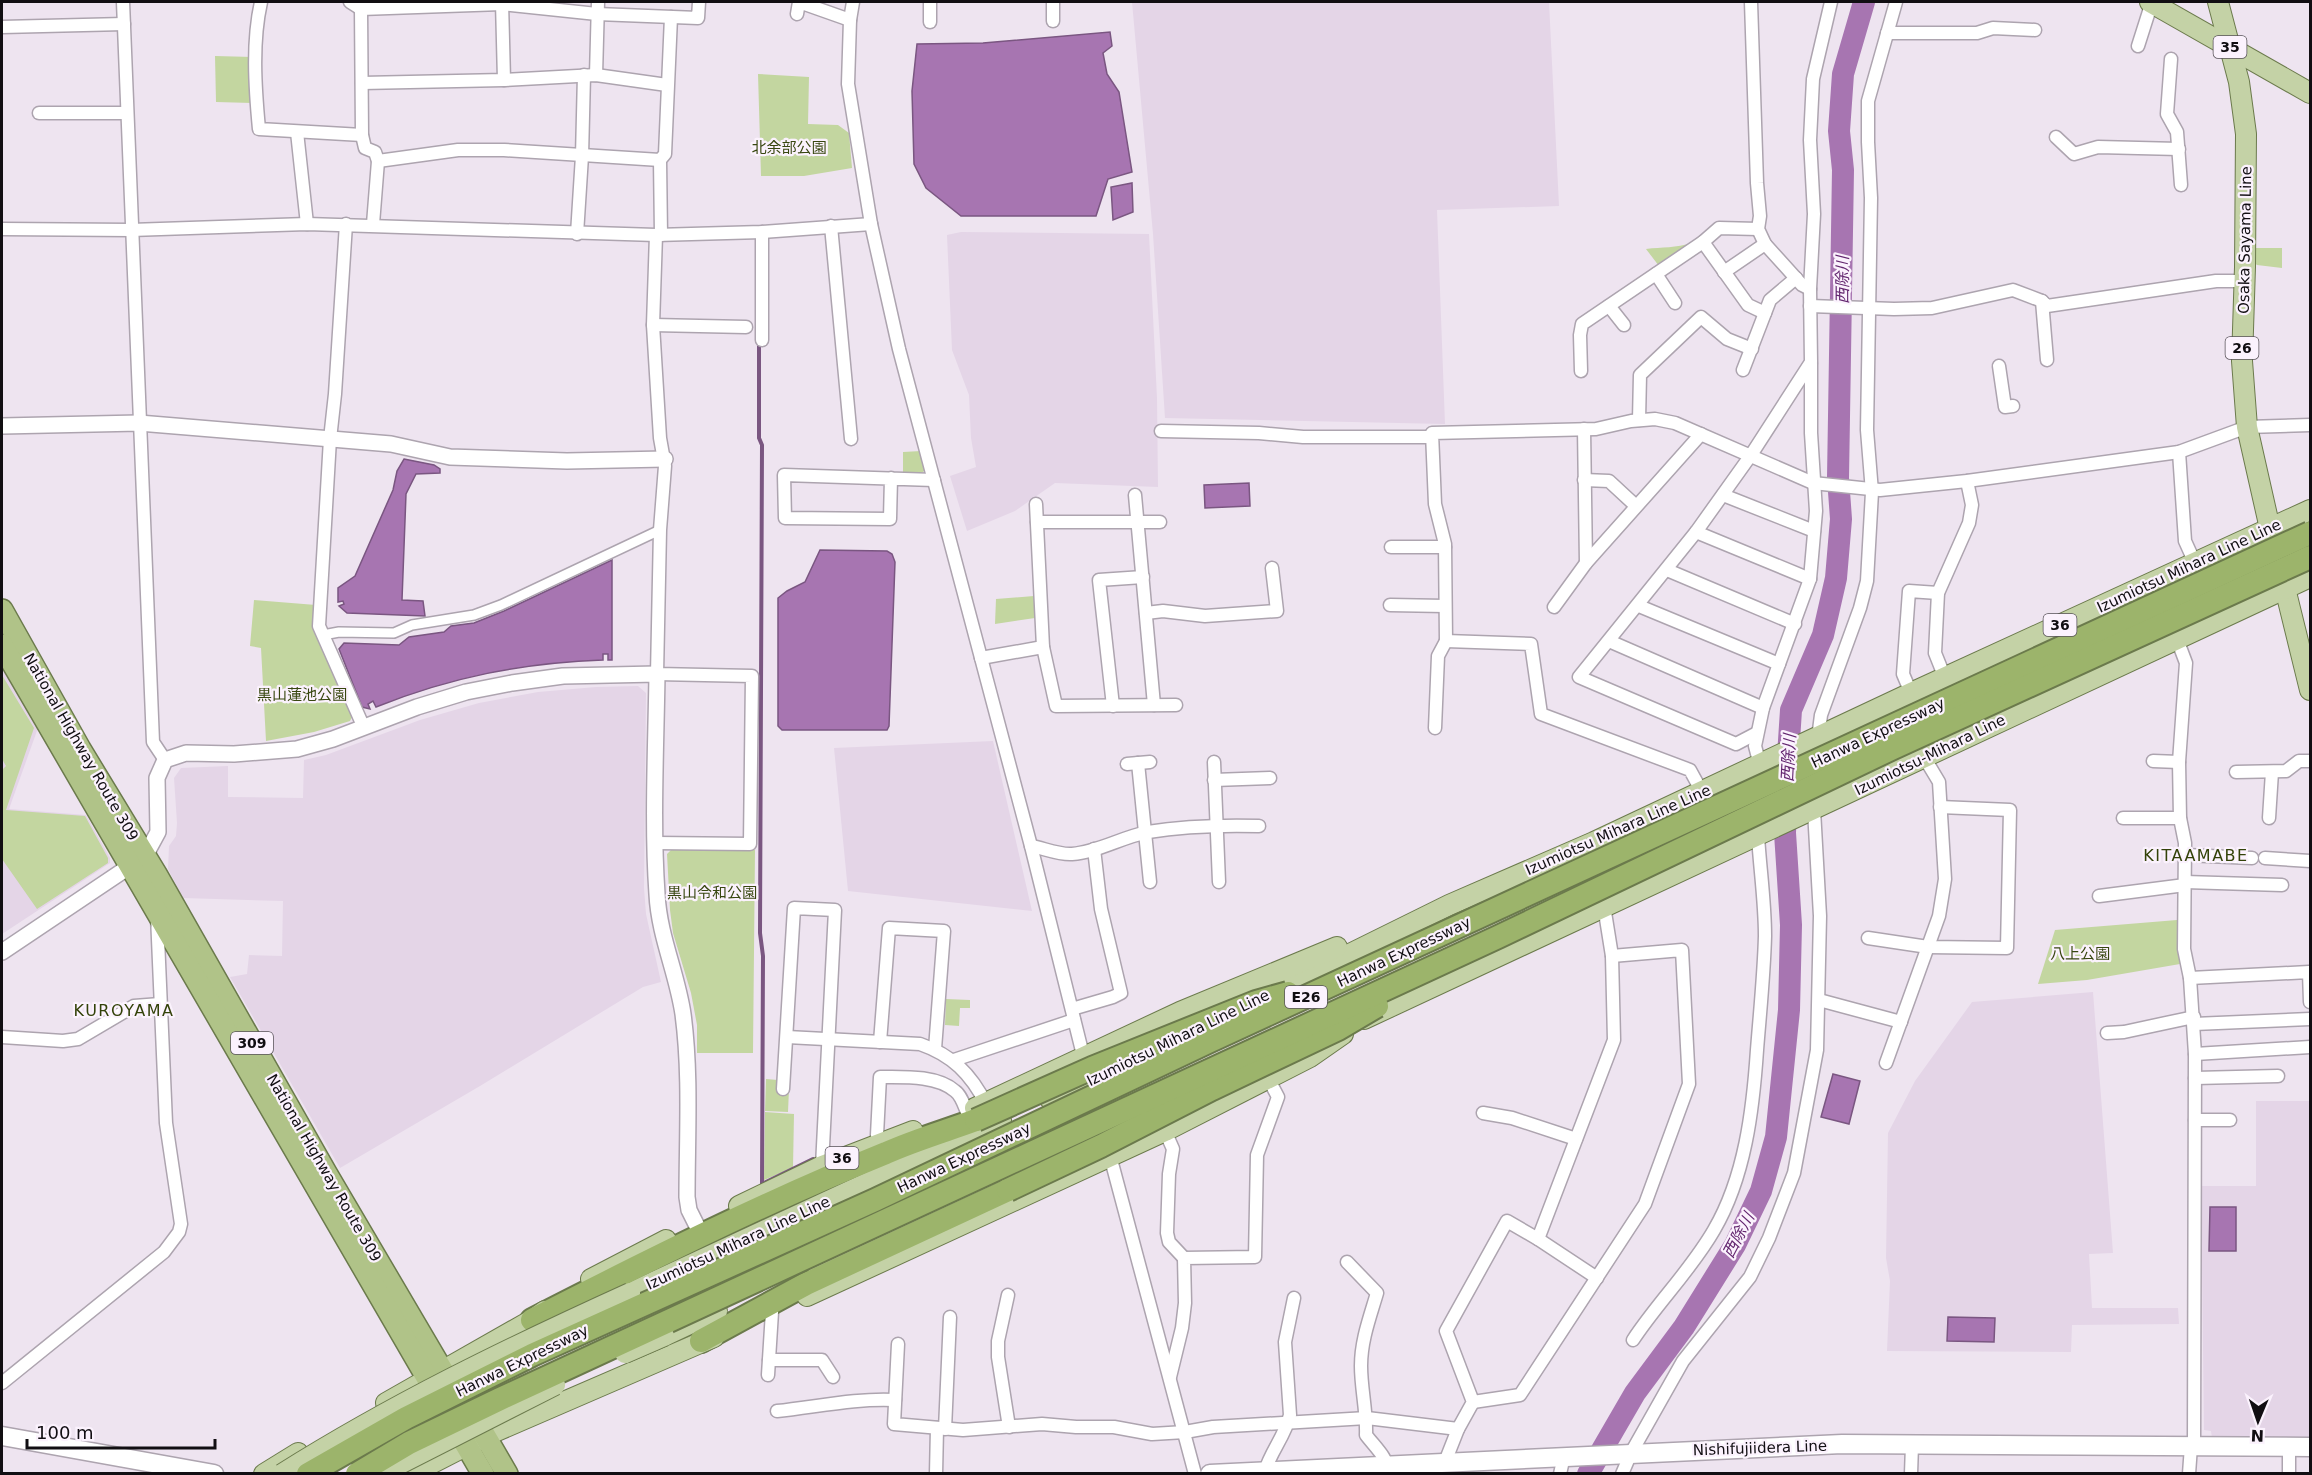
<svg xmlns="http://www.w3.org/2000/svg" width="2312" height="1475" viewBox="0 0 2312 1475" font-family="'DejaVu Sans','Noto Sans JP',sans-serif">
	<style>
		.built { fill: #e4d5e7 }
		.green { fill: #c3d6a0 }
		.water { fill: #a775b1; stroke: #7a5681; stroke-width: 1.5 }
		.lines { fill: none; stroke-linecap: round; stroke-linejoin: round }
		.stream { stroke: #7a5681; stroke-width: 4 }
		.river { stroke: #a775b1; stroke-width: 22 }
		.pedestrian-casing { stroke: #ada4af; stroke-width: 12 }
		.minor-casing { stroke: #ada4af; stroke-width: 15 }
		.tertiary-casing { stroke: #ada4af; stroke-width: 18 }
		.secondary-casing { stroke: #ada4af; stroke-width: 21 }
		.primary-casing { stroke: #6b7a4c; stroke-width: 22 }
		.trunk-casing { stroke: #6b7a4c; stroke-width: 24 }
		.motorway-casing { stroke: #6b7a4c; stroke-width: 26 }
		.pedestrian { stroke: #fff; stroke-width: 9 }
		.minor { stroke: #fff; stroke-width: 12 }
		.tertiary { stroke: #fff; stroke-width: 15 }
		.secondary { stroke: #fff; stroke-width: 18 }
		.primary { stroke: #c4d2a6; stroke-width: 20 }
		.trunk { stroke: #b0c388; stroke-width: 21 }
		.motorway { stroke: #9cb46b; stroke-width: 22 }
		.primary-bridge-casing { stroke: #6b7a4c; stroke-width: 22; stroke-linecap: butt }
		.motorway-bridge-casing { stroke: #6b7a4c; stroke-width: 26; stroke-linecap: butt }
		.primary-bridge { stroke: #c4d2a6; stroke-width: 20 }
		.motorway-bridge { stroke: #9cb46b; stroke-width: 22 }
		.labels { text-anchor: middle; stroke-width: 4.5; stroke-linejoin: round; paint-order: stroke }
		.shield { fill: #fbf2fd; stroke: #575258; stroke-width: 1.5 }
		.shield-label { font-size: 14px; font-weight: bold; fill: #110e12 }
		.park-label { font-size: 15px; fill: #384710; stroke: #fbf2fd }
		.street-label { font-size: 15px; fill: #110e12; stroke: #fbf2fd }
		.water-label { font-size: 16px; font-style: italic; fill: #63266f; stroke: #fbf2fd }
		.neighbourhood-label { font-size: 16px; letter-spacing: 1.5px; fill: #334209; stroke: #fbf2fd }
	</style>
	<rect width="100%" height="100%" fill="#eee4f0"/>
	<g class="built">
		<path d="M1132,2h417l10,204 -122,4 8,214 -280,-6 -12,-184z"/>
		<path d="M961,232l188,2 8,164 1,89 -103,-4 -40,28 -48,20 -17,-55 26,-9 -5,-29 -2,-43 -17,-45 -5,-115z"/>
		<path d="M2,666l36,62 -29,81 77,6 24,43v5l-108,71z"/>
		<path d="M638,686l8,7 -2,195 2,26 15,68 -18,5 -163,99 -140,82 -110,-191 17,-3 2,-19 33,1 1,-55 -100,-3 -15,-29 1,-23 7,-10 1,-13 -3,-45 7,-10 47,-2v31l75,1 1,-38 22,-5 94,-35 59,-17 59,-11 58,-5z"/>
		<path d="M993,741l39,170 -184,-20 -14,-143z"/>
		<path d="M2093,992l20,261 -24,1 3,54h86l1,16 -107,1 -1,27 -184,-1 3,-70 -4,-23 2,-125 27,-52 57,-79z"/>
		<path d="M2256,1101h54v339l-98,-2 -1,-7 -7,-1 -3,-244h55z"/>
	</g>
	<g class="green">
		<path d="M215,56l38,1 -1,46 -36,-1z"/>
		<path d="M758,74l51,3 -1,47 30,1 11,8 3,35 -48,8h-43z"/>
		<path d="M1692,243l-33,23 -13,-17c16,-2 30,-1 46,-6z"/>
		<path d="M2253,248h29v20l-25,-3 -4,-3z"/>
		<path d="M921,451l5,18 -3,3h-20v-20z"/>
		<path d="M1034,596l1,22 -40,6 1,-25z"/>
		<path d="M254,600l62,5 37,110 -3,6 -36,11 -48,9 -5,-93 -11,-2z"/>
		<path d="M2,675l32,53 -28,82 79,6 23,42v5l-71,46 -35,-50v-89l4,-4 -4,-7z"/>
		<path d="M672,849l83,1 -2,203h-56v-28l-6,-32 -18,-60 -3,-23 -3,-56z"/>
		<path d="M2177,920l3,44 -93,16 -49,4 17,-54z"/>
		<path d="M946,999l24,1v8h-10l-1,18 -14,-1z"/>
		<path d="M766,1079l12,1 11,9 -1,23 -23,-1z"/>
		<path d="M765,1112l29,2 -1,54 -29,12z"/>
	</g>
	<g class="water">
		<path d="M1110,32l2,14 -9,7 4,21 12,18 13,80 -24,7 -12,37h-135l-35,-28 -12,-24 -2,-73 5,-47 66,-1z"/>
		<path d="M1132,183l1,29 -20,8 -2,-33z"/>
		<path d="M404,459l30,6 6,4v4l-24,1 -10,20 -4,106 21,1 2,15 -78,-3 -8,-7 5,-2 -1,-3 -5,1v-14l17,-12 38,-86 4,-19z"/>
		<path d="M1249,483l1,23 -45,2 -1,-23z"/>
		<path d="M820,550l67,1 5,3 3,8 -6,164 -2,4h-105l-4,-4v-128l9,-7 18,-9z"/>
		<path d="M612,560v100h-4v-6h-5v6c-81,3 -152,17 -227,47l-3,-6 -5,3 2,5 -8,-2 -23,-58 5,-6 55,2 10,-8 35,-5 7,-6 23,-3 30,-12z"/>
		<path d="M1833,1074l27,7 -11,43 -28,-7z"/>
		<path d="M2210,1207h26v44h-27z"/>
		<path d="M1948,1317l47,1 -1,24 -47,-1z"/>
	</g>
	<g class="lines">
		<path class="stream" d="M759,342v96l3,7 -2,488 3,23 -1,228 51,-25"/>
		<g class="river">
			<path d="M1787,771l4,-61 32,-75 13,-57 5,-59 -3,-41 5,-308 -4,-39 4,-57 21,-72"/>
			<path d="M1588,1474l47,-81 49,-66 51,-82 26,-54 15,-54 13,-127 2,-85 -6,-92 1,-29"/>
		</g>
		<g class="pedestrian-casing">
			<path id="pedestrian" d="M323,635l16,-3 55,1 18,-8 62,-10 27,-10 159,-75"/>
		</g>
		<g class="minor-casing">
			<g id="minor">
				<path d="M123,2l30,740 12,18"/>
				<path d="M261,2c-9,40 -6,85 -2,127l103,6"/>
				<path d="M350,2l11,7 141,-5 95,10 101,4 1,-16"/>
				<path d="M502,2l2,78"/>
				<path d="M853,2l-3,18 -2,64 23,140 28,125 132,497 54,217"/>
				<path d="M1053,2v19"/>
				<path d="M1751,2l6,181 3,33 -2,13 7,15 37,41 8,4"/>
				<path d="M361,9l1,126 3,13 10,4 3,9 -5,63"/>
				<path d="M797,14l2,-12 51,18"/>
				<path d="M930,22v-20"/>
				<path d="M2,27l122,-3"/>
				<path d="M1887,33h90l16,-5 42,2"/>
				<path d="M2138,46l14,-44"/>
				<path d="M2171,59l-4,55 10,18 4,53"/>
				<path d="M596,75l2,-73"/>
				<path d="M362,83l142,-3 92,-5 71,10"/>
				<path d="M39,113h88"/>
				<path d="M297,132l10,92"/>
				<path d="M2056,137l18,17 24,-7 81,2"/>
				<path d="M378,161l80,-11h46l156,10"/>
				<path d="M346,224l-11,170 -5,45 -11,187 45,102"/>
				<path d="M831,226l20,213"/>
				<path d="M2,229l129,1 176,-6 349,11 106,-3 109,-8"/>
				<path d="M762,232v108"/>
				<path d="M577,234l5,-78 2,-81"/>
				<path d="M656,235l-3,90 7,113 5,28 -5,64 -3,144 95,2 -2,168 -94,-1"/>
				<path d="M661,235l-1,-75 5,-6 6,-137"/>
				<path d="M1703,242l45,63 17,8"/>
				<path d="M1724,272l41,-28"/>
				<path d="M1656,274l19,29"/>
				<path d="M2042,301l5,59"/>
				<path d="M1609,306l15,19"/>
				<path d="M1810,306l84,3 38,-1 81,-18 29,11 5,5 169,-25h28"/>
				<path d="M653,325l93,2"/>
				<path d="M1999,366l6,41 8,-1"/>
				<path d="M1743,370l27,-70 26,-22"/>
				<path d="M1581,371l-1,-36 2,-11 121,-82 16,-14 39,1"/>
				<path d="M1639,420l1,-45 61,-58 26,22 25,10"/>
				<path d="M1584,429l2,134"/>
				<path d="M1161,431l98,2 44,4h129"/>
				<path d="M2179,452l6,89 10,22"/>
				<path d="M891,478l-1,41 -105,-1 -1,-43 150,5"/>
				<path d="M1584,480l25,1 27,25"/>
				<path d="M1135,495l19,210"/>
				<path d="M1723,495l91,36"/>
				<path d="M1036,504l7,143 13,59 120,-1"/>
				<path d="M1037,522h123"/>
				<path d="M1696,532l114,47"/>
				<path d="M1391,547h54"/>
				<path d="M1667,570l128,54"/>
				<path d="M1390,605l55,1"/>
				<path d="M1639,606l140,58"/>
				<path d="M1554,607l32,-44 115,-129"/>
				<path d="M1146,613l17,-2 42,5 72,-5 -5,-43"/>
				<path d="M2177,639l9,24 -7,99 1,56 5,25 -1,106 6,29 5,76 -1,392"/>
				<path d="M1609,641l154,67"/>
				<path d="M981,658l62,-11"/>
				<path d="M1945,678l-10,-25 3,-60 31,-70 3,-18 -5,-24"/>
				<path d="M1911,693l-8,-19 6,-83 29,2"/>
				<path d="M1113,706l-14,-126 44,-3"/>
				<path d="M1435,728l3,-72 8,-15"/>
				<path d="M1757,733l-21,11 -157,-67 117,-145 55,-77 60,-93 -1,-73 4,-75 -4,-74 3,-61 18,-77"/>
				<path d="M1818,738l3,-23 39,-107 7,-27 5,-89 -5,-62 4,-232 -3,-56v-41l28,-99"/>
				<path d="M2153,761l26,1"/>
				<path d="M1214,762l5,120"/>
				<path d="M1138,763l12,119"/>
				<path d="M1127,764l23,-2"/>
				<path d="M1760,765l-5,-19 8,-38 47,-129 6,-68 -5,-78v-69"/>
				<path d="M2236,772l50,-1 13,-10h11"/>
				<path d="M1214,780l56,-2"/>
				<path d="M1702,792l-12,-22 -149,-56 -10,-70 -85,-3 -1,-97 -10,-40 -3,-71 164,-4 35,-8 24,-2 20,4 138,60 67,7 87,-9 212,-29 68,-25 63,-2"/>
				<path d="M2123,818h57"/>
				<path d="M2269,818l3,-46"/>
				<path d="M1031,846c12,2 28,9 41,8 26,-2 50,-17 76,-22 37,-6 74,-7 111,-6"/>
				<path d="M2186,855l66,3"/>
				<path d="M2265,858l45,3"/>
				<path d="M2185,882l97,3"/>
				<path d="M2099,896l86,-11"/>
				<path d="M1868,938l60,9 79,1 3,-138 -70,-3"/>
				<path d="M2190,978l119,-6 1,30"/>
				<path d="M1819,1000l82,22"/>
				<path d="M1072,1009l41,-12 8,-4 -20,-84 -7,-60"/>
				<path d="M2194,1024l116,-5"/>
				<path d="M2107,1033l17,-1 70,-15"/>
				<path d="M2,1037l61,4 15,-2 56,-33 26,-2"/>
				<path d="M787,1037l133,7c32,11 51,30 66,60"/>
				<path d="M880,1042l9,-114 55,3 -9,118"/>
				<path d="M2195,1054l115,-7"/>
				<path d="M954,1060l120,-40"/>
				<path d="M1886,1063l53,-147 6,-37 -6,-97 -15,-25"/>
				<path d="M2195,1078l83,-2"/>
				<path d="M783,1089l11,-181 41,2 -13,256"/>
				<path d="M1483,1113l29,5 64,21"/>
				<path d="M2195,1120h35"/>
				<path d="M1165,1131l8,18 -4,25 -2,59 2,9 15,16"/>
				<path d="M880,1143l-3,-8 3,-58c23,0 57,-2 75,14 6,4 9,14 12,21"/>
				<path d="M1109,1152l86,322"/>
				<path d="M1538,1239l59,39"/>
				<path d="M1347,1262l30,31c-7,24 -16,47 -16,73 0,23 6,46 5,69 9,12 21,22 23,37"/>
				<path d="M1008,1295l-10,46v16l11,70"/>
				<path d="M1633,1340c25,-38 58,-70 81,-110 31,-53 39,-120 43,-180 3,-38 7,-76 8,-114 0,-34 -5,-67 -7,-100"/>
				<path d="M898,1344l-4,80 69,6 79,-6 34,3h38l38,7 33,-2 28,-5 154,-9 91,11"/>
				<path d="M769,1360h53l11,17"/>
				<path d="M768,1375l4,-63"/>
				<path d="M1170,1377l12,-49 3,-25 -1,-45 71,-1 2,-102 21,-58 -10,-19"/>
				<path d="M2,1383l162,-131 15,-20 2,-8 -15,-101 -9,-207"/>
				<path d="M1473,1402l47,-7 125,-191 44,-120 -7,-134 -70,6"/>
				<path d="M777,1411c39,-4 78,-13 118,-11"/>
				<path d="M945,1429l5,-112"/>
				<path d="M1445,1462l13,-33 15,-27 -27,-71 61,-110 31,18 76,-199 -2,-84 -8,-50 -18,-44"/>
				<path d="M1265,1471c6,-20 20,-35 25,-56l-5,-73 9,-44"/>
				<path d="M936,1474l1,-46"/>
				<path d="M1560,1474l4,-18"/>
				<path d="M1622,1474l9,-21 52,-92 67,-84 19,-39 25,-65 23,-123 3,-134 -6,-106"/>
				<path d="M1911,1474l1,-29"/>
				<path d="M2189,1474l2,-28"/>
				<path d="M2289,1474v-28"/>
			</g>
		</g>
		<g class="tertiary-casing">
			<g id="tertiary">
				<path d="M2,426l137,-3 252,21 59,13 117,4 98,-2"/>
				<path d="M2,952l143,-96 13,-24 -1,-54 8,-18 21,-7 48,1 63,-5 36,-10 84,-32 49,-15 46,-9 51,-7 94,-2c-1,72 -5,149 0,220 2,42 20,79 26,120 8,60 4,123 4,183l2,13 8,16"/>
			</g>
		</g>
		<g class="secondary-casing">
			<g id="secondary">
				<path d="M2,1436l212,38"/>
				<path d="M1210,1474l632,-30 468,3"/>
			</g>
		</g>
		<g class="primary-casing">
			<g id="primary">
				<path d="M2150,2l160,91"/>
				<path d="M2218,2l21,80 7,52 -1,133 -3,94 5,66 26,115"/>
				<path d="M2282,576l28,114"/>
				<path d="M1269,994l180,-89 145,-63 317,-149 399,-183"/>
				<path d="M1364,1019l946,-442"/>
				<path d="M1050,1099l63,-29"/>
				<path d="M975,1108l205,-96 157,-65"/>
				<path d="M739,1206l83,-40 91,-35"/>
				<path d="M817,1265l184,-84"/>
				<path d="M591,1279l75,-39"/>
				<path d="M630,1293l371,-172"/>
				<path d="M807,1296l358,-165 145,-74 33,-23"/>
				<path d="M664,1336l53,-25"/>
				<path d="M386,1403l146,-83 13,-9"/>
				<path d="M264,1474l34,-21"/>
				<path d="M411,1474l74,-38 229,-99"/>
			</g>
		</g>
		<g class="trunk-casing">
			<g id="trunk">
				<path d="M2,610l78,139 76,125 170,299 116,197 43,66 22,38"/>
				<path d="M2,645l481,829"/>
			</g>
		</g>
		<g class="motorway-casing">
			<g id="motorway">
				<path d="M532,1320c115,-59 233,-118 354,-167 29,-13 60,-22 90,-33"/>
				<path d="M701,1341l105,-57 202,-94"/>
			</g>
		</g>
		<use href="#pedestrian" class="pedestrian"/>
		<use href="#minor" class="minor"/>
		<use href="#tertiary" class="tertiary"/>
		<use href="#secondary" class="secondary"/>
		<use href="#primary" class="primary"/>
		<use href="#trunk" class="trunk"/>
		<use href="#motorway" class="motorway"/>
		<g class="primary-bridge-casing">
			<g id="primary-bridge">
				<path d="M625,1353l39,-17"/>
				<path d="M282,1474c111,-70 229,-127 348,-181"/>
				<path d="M380,1474l175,-89"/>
			</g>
		</g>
		<g class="motorway-bridge-casing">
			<g id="motorway-bridge">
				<path d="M976,1120l116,-52 164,-66 32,-9"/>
				<path d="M1008,1190l93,-44 111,-57 126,-60 39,-23"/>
				<path d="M308,1474l98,-56 126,-63 343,-155 335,-159 1100,-508"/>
				<path d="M357,1474l52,-31 89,-43 1000,-463 395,-189 417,-191"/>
			</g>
		</g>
		<use href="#primary-bridge" class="primary-bridge"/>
		<use href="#motorway-bridge" class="motorway-bridge"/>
	</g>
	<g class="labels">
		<g class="shield">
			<rect x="2213.5" y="36" width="33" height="22" rx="4.5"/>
			<rect x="2225.5" y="337" width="33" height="22" rx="4.5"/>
			<rect x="2043.5" y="614" width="33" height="22" rx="4.5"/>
			<rect x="1285" y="986" width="42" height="22" rx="4.5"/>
			<rect x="231" y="1032" width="42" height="22" rx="4.5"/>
			<rect x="825.5" y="1147" width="33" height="22" rx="4.5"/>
		</g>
		<g class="shield-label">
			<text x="2230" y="52">35</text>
			<text x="2242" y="353">26</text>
			<text x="2060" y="630">36</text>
			<text x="1306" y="1002">E26</text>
			<text x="252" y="1048">309</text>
			<text x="842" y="1163">36</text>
		</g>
		<g class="park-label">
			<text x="789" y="153">北余部公園</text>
			<text x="302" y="700">黒山蓮池公園</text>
			<text x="712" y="898">黒山令和公園</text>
			<text x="2080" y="959">八上公園</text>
		</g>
		<g class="street-label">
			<text transform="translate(2245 240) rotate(-89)" y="5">Osaka Sayama Line</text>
			<text transform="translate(2189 566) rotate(-25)" y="5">Izumiotsu Mihara Line Line</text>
			<text transform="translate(1878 733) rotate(-25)" y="5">Hanwa Expressway</text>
			<text transform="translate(81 747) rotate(60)" y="5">National Highway Route 309</text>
			<text transform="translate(1930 755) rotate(-26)" y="5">Izumiotsu-Mihara Line</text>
			<text transform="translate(1618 830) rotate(-24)" y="5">Izumiotsu Mihara Line Line</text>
			<text transform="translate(1404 952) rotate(-25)" y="5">Hanwa Expressway</text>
			<text transform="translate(1178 1038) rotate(-26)" y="5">Izumiotsu Mihara Line Line</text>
			<text transform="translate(964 1158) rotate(-25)" y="5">Hanwa Expressway</text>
			<text transform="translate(324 1168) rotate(60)" y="5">National Highway Route 309</text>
			<text transform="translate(738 1243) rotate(-25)" y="5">Izumiotsu Mihara Line Line</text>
			<text transform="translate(522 1361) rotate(-26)" y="5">Hanwa Expressway</text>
			<text transform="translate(1760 1448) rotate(-2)" y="5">Nishifujiidera Line</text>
		</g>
		<g class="water-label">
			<text transform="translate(1842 280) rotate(-90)" y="6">西除川</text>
			<text transform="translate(1788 758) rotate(-87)" y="6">西除川</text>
			<text transform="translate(1738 1235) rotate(-62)" y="6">西除川</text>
		</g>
		<g class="neighbourhood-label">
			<text x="2196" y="861">KITAAMABE</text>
			<text x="124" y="1016">KUROYAMA</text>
		</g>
	</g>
	<rect width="2312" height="1475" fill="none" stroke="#110e12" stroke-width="6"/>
	<g transform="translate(2258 1421) rotate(182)" stroke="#fbf2fd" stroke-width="4.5" paint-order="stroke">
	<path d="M0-4.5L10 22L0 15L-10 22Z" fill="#110e12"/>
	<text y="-9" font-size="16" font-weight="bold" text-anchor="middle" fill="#110e12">N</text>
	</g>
	<path d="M27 1439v9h188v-9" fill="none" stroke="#110e12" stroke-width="3"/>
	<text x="36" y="1439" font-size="18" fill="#110e12" stroke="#fbf2fd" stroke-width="4.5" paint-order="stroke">100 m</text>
</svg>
